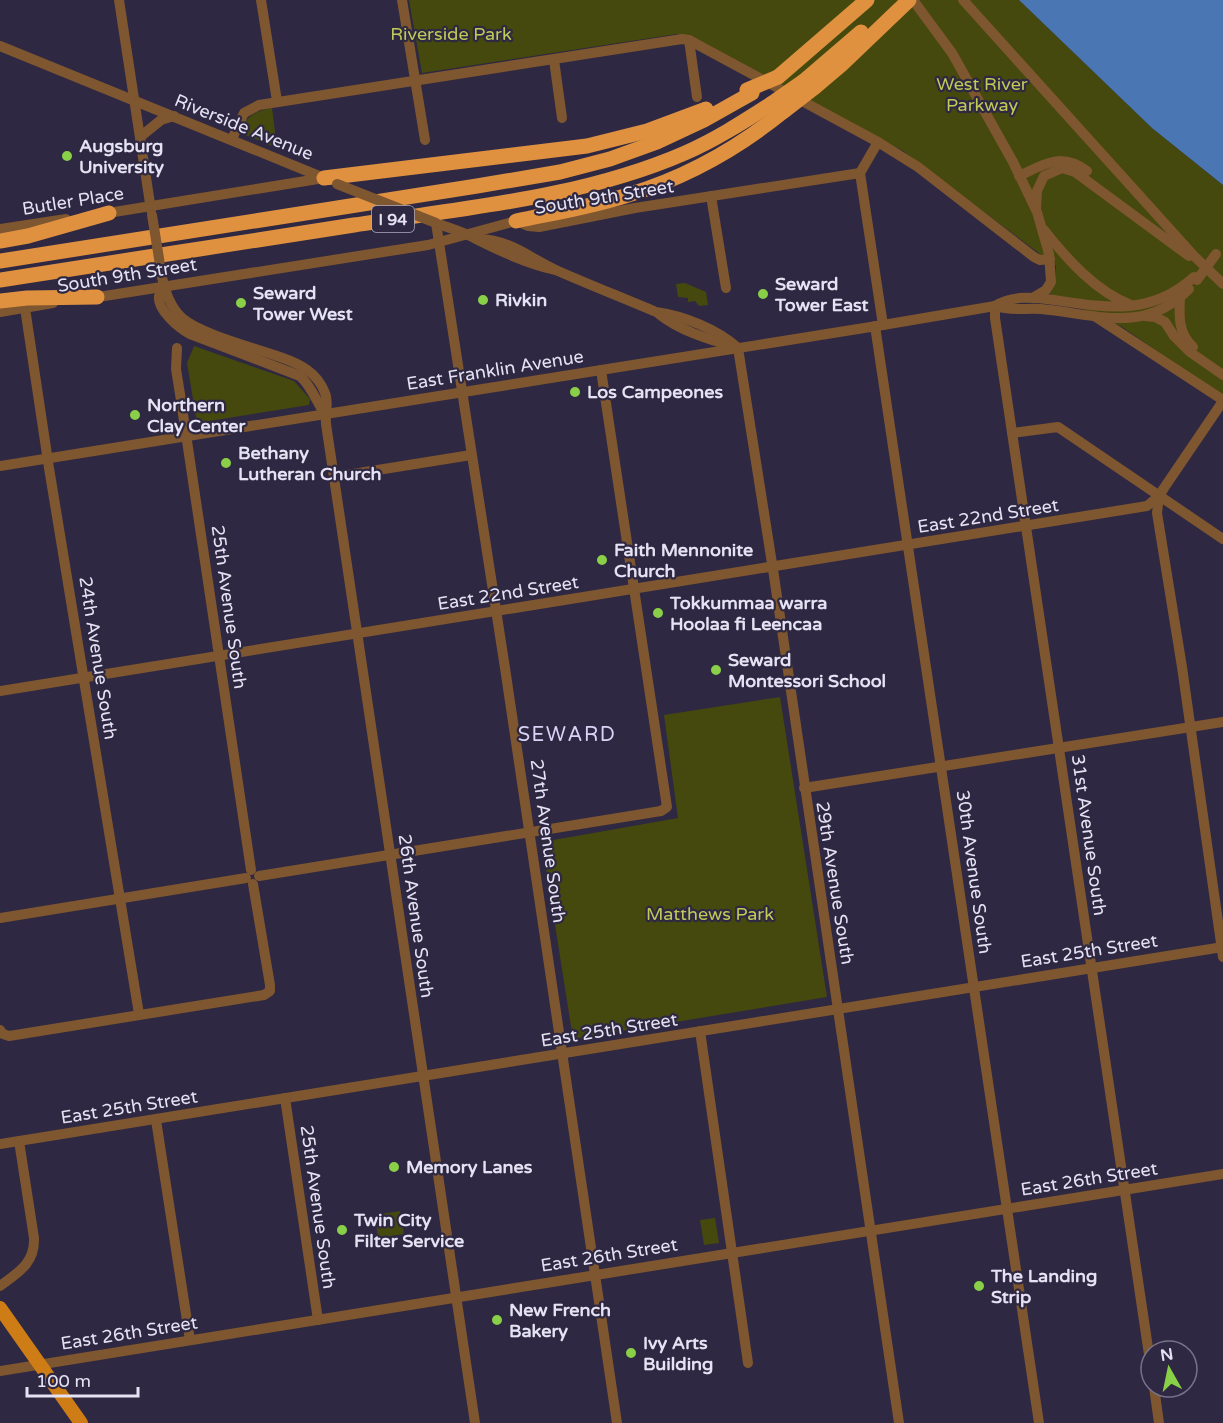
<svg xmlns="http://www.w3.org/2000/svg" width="1223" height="1423" viewBox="0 0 1223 1423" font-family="'Varela Round',sans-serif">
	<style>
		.green { fill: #45490d }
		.water { fill: #4a76b4 }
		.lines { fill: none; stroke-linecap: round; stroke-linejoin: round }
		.minor { stroke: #7e562f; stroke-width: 10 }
		.major { stroke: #cd7c16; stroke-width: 14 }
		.highway { stroke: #df913f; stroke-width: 15 }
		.minor-bridge { stroke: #7e562f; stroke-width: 10 }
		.highway-bridge { stroke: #df913f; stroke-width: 15 }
		.poi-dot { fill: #89cf48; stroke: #2e2842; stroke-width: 2 }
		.labels { text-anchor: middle; stroke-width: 4.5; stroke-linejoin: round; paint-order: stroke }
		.shield { fill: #2e2842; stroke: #aeaabe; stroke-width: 1.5 }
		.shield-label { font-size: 16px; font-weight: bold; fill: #e5e2f3 }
		.park-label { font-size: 18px; fill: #c1c957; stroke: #2e2842 }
		.street-label { font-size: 18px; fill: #e5e2f3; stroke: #2e2842 }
		.poi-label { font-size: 18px; font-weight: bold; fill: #e5e2f3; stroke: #2e2842; text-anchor: start }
		.neighbourhood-label { font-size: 20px; letter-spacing: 1.5px; fill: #d9d3f5; stroke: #2e2842 }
	</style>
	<rect width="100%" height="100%" fill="#2e2842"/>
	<g class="green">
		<path d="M409,0h610l133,128 71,57v211l-101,-69 -72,-33 5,-13 1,-15 -153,-115 -204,-111 -22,-6 -255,39z"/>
		<path d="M272,108l5,40 -34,-14 -2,-4c6,-15 15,-19 31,-22z"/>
		<path d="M685,283l21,9 2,13 -9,1 -4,-5 -7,1v-4l-10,-1 -2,-13z"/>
		<path d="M194,346l100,35 16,18 -1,6 -112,18 -10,-60z"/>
		<path d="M780,697l47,300 -254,42 -31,-197 136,-24 -14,-103z"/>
		<path d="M400,1211l4,23 -26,4 -3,-23z"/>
		<path d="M715,1218l4,25 -15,2 -4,-25z"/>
	</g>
	<path class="water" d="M1019,0h204v185l-71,-57z"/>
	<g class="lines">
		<g class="minor">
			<path d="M119,0l32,210"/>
			<path d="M261,0l16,101"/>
			<path d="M402,0l23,140"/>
			<path d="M913,0l39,53 61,109 24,50 12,42 2,28 -5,8 -12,7"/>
			<path d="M963,0l232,257 28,27"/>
			<path d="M689,40l8,57"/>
			<path d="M0,46l329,134"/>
			<path d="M554,60l8,58"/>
			<path d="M140,137l21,-17 13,-4"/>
			<path d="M232,139l12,-26 15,-8 423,-66 7,1 189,102 40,25 116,90 6,3 10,-1"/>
			<path d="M860,173l23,152"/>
			<path d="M860,173l18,-31"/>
			<path d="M1019,176c25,-12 42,-24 68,-5"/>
			<path d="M711,196l15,92"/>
			<path d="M1036,209l1,-18 7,-15 18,-8 13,4 114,84"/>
			<path d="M102,214l222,-36"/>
			<path d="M0,229l66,-10"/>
			<path d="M1044,230c23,29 52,62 87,75"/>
			<path d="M478,239c34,1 51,19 80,32 32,14 65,27 98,41 28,4 61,17 82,36"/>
			<path d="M555,270c-29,-7 -53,-18 -79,-31 -12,-7 -27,-11 -40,-16l69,445 112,755"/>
			<path d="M162,277c2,13 9,31 20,41 18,16 73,30 98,39 20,7 37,15 45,36 4,10 0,21 1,31l149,999"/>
			<path d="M164,287c-2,3 -4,5 -5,9 -2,14 20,32 31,38l110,42c12,11 16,25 25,38"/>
			<path d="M1180,297c-1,19 -2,36 13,50"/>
			<path d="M92,298l336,-53 88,-24 12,5 11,1 96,-19 225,-35"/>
			<path d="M995,306v12l156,1050"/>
			<path d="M995,306c15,5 30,2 46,3 55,5 103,26 148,-20"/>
			<path d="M25,308l24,160 90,546"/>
			<path d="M0,312l53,-9"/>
			<path d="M659,314c20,16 48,25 73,32"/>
			<path d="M1145,316l10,1 10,5 9,14 16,16 33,23"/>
			<path d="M1096,317l127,83"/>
			<path d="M875,326l164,1097"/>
			<path d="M177,348l-1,21 4,25 71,476"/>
			<path d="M738,348l36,228 125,847"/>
			<path d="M1223,401l-59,87 -5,8 -2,17 25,154 41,290"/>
			<path d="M1012,433l46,-6 165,112"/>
			<path d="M0,466l883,-141 112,-19c17,-11 39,-9 59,-6 53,8 97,16 140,-23"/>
			<path d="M334,477l137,-22"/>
			<path d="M0,691l1147,-185 12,-10"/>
			<path d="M804,788l419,-66"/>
			<path d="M259,876l402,-65 6,-4 -66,-437"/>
			<path d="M0,918l246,-40"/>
			<path d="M0,1030l3,4 6,2 255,-41 6,-4v-6l-17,-101"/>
			<path d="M700,1031l48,332"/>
			<path d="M285,1098l33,222"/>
			<path d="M156,1120l34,220"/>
			<path d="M0,1144l1223,-197"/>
			<path d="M0,1286c19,-14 35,-23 34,-48l-15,-97"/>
			<path d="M0,1371l1223,-197"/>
			<path d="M1154,1387l5,36"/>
		</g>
		<path class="major" d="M0,1308l81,115"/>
		<g class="highway">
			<path d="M778,77l89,-77"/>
			<path d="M804,81l57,-49"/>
			<path d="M815,87l26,-22 68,-65"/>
			<path d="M324,178l263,-32 60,-15 59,-22"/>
			<path d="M516,221c37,-8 75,-14 112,-26 57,-17 109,-46 156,-84"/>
			<path d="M0,241l28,-5 81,-23"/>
			<path d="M0,261l477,-75 83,-14 50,-13 47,-17 47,-22 48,-27"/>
			<path d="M0,280c118,-18 236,-37 354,-55 109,-17 228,-27 331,-72 30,-13 58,-31 86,-49"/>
			<path d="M0,301l27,-3 70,-1"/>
		</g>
		<g class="minor-bridge">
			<path d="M337,184l99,39"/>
			<path d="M152,215l10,62"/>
			<path d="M1197,280l19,-26"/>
		</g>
		<g class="highway-bridge">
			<path d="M747,90l31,-13"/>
			<path d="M771,104l33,-23"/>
			<path d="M784,111l31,-24"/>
		</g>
	</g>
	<g class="poi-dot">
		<circle cx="67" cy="156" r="6"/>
		<circle cx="763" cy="294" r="6"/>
		<circle cx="483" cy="300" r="6"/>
		<circle cx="241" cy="303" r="6"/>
		<circle cx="575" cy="392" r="6"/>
		<circle cx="135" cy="415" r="6"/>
		<circle cx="226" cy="463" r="6"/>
		<circle cx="602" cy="560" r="6"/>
		<circle cx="658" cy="613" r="6"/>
		<circle cx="716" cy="670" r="6"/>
		<circle cx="394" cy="1167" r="6"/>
		<circle cx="342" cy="1230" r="6"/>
		<circle cx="979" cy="1286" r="6"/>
		<circle cx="497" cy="1320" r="6"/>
		<circle cx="631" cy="1353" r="6"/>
	</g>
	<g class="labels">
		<rect class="shield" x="372" y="206" width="42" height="26" rx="4.5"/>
		<g class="shield-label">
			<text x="393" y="225">I 94</text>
		</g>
		<g class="park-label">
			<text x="451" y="40">Riverside Park</text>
			<text x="982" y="90">West River<tspan x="982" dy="21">Parkway</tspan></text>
			<text x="710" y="920">Matthews Park</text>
		</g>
		<g class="street-label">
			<text transform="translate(244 127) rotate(22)" y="6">Riverside Avenue</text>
			<text transform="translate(604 197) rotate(-9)" y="6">South 9th Street</text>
			<text transform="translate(73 201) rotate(-9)" y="6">Butler Place</text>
			<text transform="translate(127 275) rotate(-9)" y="6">South 9th Street</text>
			<text transform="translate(495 370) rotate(-9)" y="6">East Franklin Avenue</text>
			<text transform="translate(988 516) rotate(-9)" y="6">East 22nd Street</text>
			<text transform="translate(508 593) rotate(-9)" y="6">East 22nd Street</text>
			<text transform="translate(229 607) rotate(82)" y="6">25th Avenue South</text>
			<text transform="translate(98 658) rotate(81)" y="6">24th Avenue South</text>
			<text transform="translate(1089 835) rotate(82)" y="6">31st Avenue South</text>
			<text transform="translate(548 841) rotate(82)" y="6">27th Avenue South</text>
			<text transform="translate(974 872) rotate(82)" y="6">30th Avenue South</text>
			<text transform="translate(835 883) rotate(81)" y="6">29th Avenue South</text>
			<text transform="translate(416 916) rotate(82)" y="6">26th Avenue South</text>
			<text transform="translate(1089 951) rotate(-9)" y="6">East 25th Street</text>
			<text transform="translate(609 1030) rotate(-9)" y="6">East 25th Street</text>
			<text transform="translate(129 1107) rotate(-9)" y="6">East 25th Street</text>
			<text transform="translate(1089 1179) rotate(-9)" y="6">East 26th Street</text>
			<text transform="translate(318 1207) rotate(82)" y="6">25th Avenue South</text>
			<text transform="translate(609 1255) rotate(-9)" y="6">East 26th Street</text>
			<text transform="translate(129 1333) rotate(-9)" y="6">East 26th Street</text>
		</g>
		<g class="poi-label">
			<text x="79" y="152">Augsburg<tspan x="79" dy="21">University</tspan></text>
			<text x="775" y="290">Seward<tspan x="775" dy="21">Tower East</tspan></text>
			<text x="253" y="299">Seward<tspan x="253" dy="21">Tower West</tspan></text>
			<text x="495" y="306">Rivkin</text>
			<text x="587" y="398">Los Campeones</text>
			<text x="147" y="411">Northern<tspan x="147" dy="21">Clay Center</tspan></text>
			<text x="238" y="459">Bethany<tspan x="238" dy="21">Lutheran Church</tspan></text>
			<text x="614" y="556">Faith Mennonite<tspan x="614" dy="21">Church</tspan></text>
			<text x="670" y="609">Tokkummaa warra<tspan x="670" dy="21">Hoolaa fi Leencaa</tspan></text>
			<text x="728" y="666">Seward<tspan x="728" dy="21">Montessori School</tspan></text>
			<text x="406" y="1173">Memory Lanes</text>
			<text x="354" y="1226">Twin City<tspan x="354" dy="21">Filter Service</tspan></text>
			<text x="991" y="1282">The Landing<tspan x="991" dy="21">Strip</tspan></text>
			<text x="509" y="1316">New French<tspan x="509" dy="21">Bakery</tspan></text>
			<text x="643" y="1349">Ivy Arts<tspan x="643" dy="21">Building</tspan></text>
		</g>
		<g class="neighbourhood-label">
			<text x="567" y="741">SEWARD</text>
		</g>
	</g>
	<g transform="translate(1169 1369) rotate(351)"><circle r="28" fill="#2e2842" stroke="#777289" stroke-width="1.5"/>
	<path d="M0-4.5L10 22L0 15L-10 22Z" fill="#89cf48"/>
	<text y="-9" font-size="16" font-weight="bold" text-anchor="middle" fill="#e5e2f3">N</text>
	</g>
	<path d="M27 1387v9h111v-9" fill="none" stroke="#e5e2f3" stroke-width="3"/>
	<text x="36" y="1387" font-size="18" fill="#e5e2f3" stroke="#2e2842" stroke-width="4.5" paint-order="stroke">100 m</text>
</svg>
